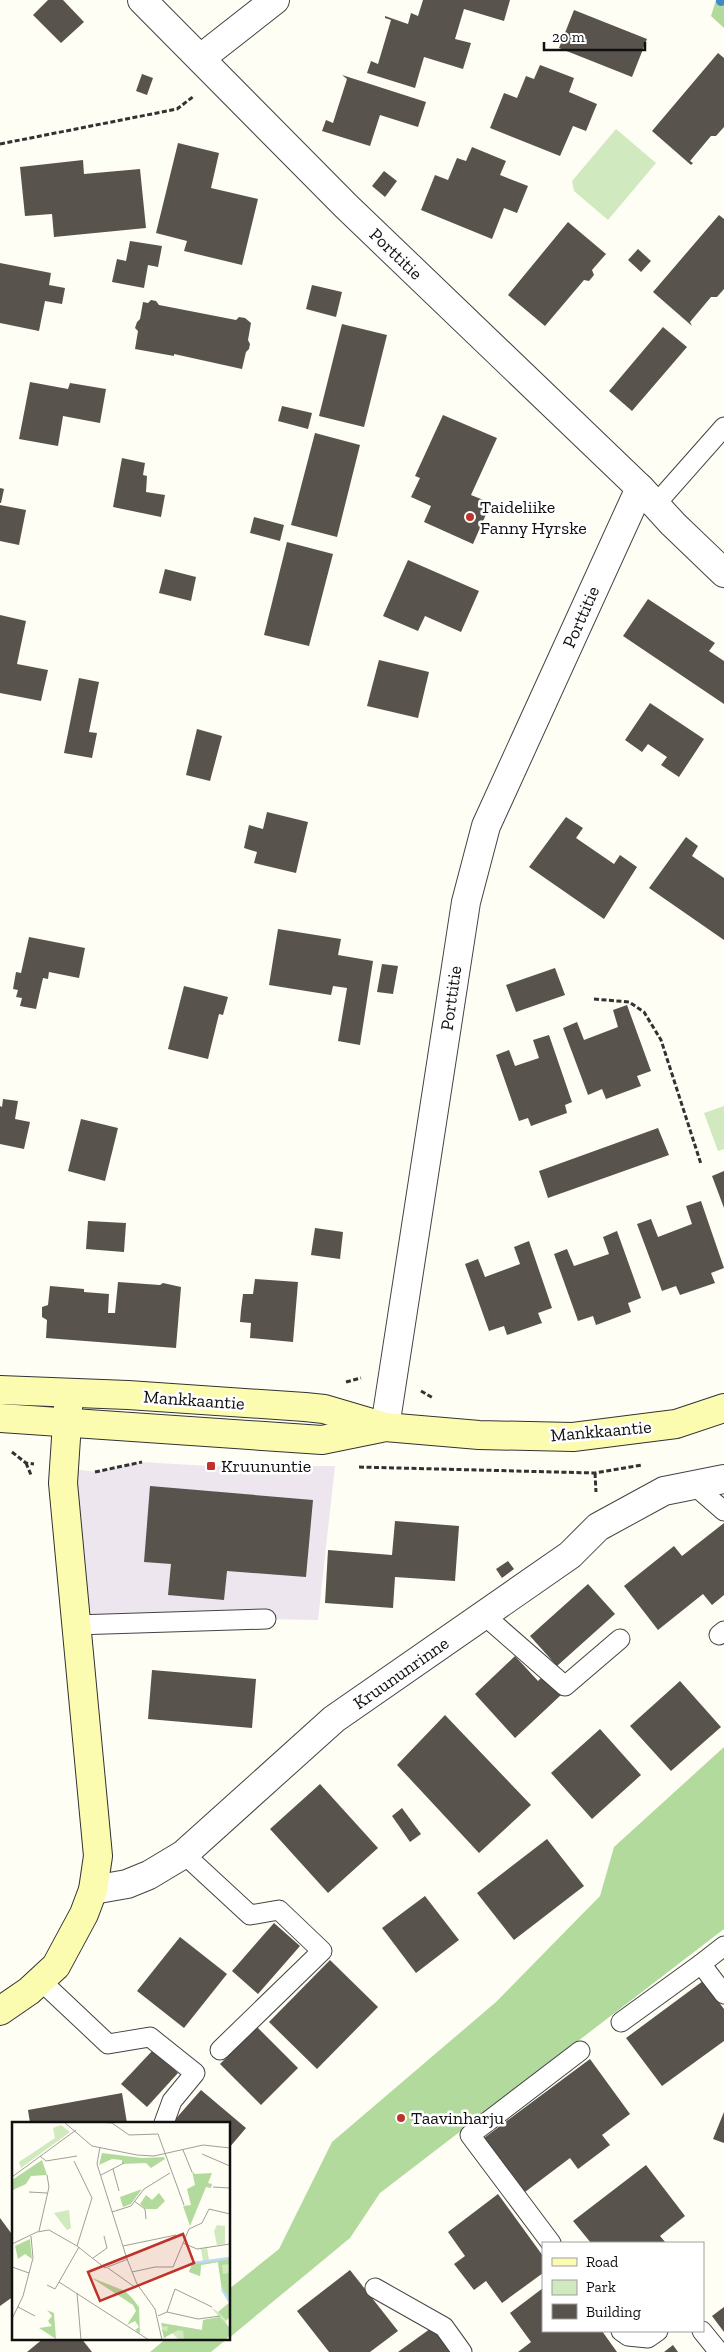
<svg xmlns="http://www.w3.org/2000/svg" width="724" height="2352" viewBox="0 0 724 2352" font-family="'Zilla Slab',serif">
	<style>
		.industrial { fill: #eee6ee }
		.green { fill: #d0e9be }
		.forest { fill: #b2da9d }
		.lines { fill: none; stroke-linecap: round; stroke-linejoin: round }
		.stream { stroke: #4386ca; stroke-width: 10 }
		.building { fill: #59534d }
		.lane-casing { stroke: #434343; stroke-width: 21 }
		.street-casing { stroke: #434343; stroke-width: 30 }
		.secondary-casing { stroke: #323232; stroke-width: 30 }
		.path { stroke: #323232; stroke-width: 3; stroke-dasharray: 5 2.5; stroke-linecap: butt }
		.lane { stroke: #fff; stroke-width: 19 }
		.street { stroke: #fff; stroke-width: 28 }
		.secondary { stroke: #fcfcb1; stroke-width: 28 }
		.poi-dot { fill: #be332b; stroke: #fff; stroke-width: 2 }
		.labels { text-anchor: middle; stroke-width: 5; stroke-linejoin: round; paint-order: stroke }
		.street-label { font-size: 18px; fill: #101010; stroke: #fff }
		.poi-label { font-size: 18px; fill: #101010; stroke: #fff; text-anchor: start }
		.inset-river { fill: none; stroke: #bad9f5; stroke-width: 2.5 }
		.inset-road { fill: none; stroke: #9f9f99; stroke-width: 1 }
		.view { fill: #be332b; fill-opacity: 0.15; stroke: #be332b; stroke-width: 2.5 }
		.inset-edge { fill: none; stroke: #101010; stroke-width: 2.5 }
	</style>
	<rect width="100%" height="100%" fill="#fffef4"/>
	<path class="industrial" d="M140,1462l71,4h124l-17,154 -52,-1 -191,6 -11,-157 33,4z"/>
	<g class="green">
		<path d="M616,129l40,34 -48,57 -34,-29 -2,-10z"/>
		<path d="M724,1106v43l-6,2 -14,-38z"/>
	</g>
	<g class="forest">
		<path d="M716,0h8v28l-13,-12z"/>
		<path d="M724,1747v182l-344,264 -30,45 -121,100v-49l50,-40 53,-107 164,-140 104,-106 14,-49z"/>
		<path d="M167,2338h61l-17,14h-61z"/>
	</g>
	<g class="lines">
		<path class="stream" d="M721,1v-1"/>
	</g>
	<g class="building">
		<path d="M48,0h15l21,22 -23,21 -28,-28z"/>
		<path d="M423,0h87l-6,21 -40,-12 -9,30 16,4 -8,26 -39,-12 -9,31 -48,-15 4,-12 7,3 13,-44 -6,-2v-2l23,8 3,-11 7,3z"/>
		<path d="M574,10l73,29 -15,38 -73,-29z"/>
		<path d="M718,53l6,5v69l-8,9h-5l-21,25 3,2 -2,2 -39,-34z"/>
		<path d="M540,65l34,13 -5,14 28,12 -11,27 -13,-5 -13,30 -70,-28 14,-35 13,5 9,-22 8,3z"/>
		<path d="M142,74l11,4 -6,17 -11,-4z"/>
		<path d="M342,75l84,27 -8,25 -38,-12 -10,31 -48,-15 4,-11 7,3 14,-44z"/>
		<path d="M178,143l41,10 -8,35 47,11 -16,66 -58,-14 3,-10 -31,-8z"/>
		<path d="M472,147l34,14 -6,14 28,11 -11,27 -13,-5 -12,31 -71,-29 14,-35 13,5 9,-22 9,3z"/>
		<path d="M83,160l1,14 56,-5 6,59 -92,9 -2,-23 -27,2 -5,-49z"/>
		<path d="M384,171l13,10 -12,16 -13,-11z"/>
		<path d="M719,215l5,4v70l-7,8h-6l-21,25 2,4 -39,-34z"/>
		<path d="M568,222l38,32 -14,16 2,5 -5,6 -5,-1 -39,46 -37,-31z"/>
		<path d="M130,241l32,5 -4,21 -10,-2 -4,23 -32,-6 5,-23 9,2z"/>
		<path d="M638,249l13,12 -10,11 -13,-12z"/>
		<path d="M0,263l51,10 -2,12 16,3 -3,16 -17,-3 -6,30 -39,-8z"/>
		<path d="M312,285l30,7 -6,25 -30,-8z"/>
		<path d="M151,300l5,1 3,4 77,15 3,-3 6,1 6,5 -3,17 2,4 -1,5 -3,3 -4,17 -68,-15v2l-39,-7 3,-18 -3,-3 2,-6 3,-3 3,-17 5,1z"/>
		<path d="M342,324l45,11 -23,92 -45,-11z"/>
		<path d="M663,327l24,20 -55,64 -23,-20z"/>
		<path d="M30,382l38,7 2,-6 36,6 -6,34 -37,-7 -5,30 -39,-7z"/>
		<path d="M282,406l30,7 -4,16 -30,-8z"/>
		<path d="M443,415l54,23 -26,57 20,8 -18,41 -49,-22 7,-16 -20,-9 9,-19 -5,-2z"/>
		<path d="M315,433l45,12 -23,92 -46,-12z"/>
		<path d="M122,458l23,5 -2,12 4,1 -1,16 19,3 -4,22 -48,-10z"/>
		<path d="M0,488l4,1 -3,14h-1z"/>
		<path d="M0,505l26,5 -7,35 -19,-4z"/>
		<path d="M254,517l30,8 -4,16 -30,-8z"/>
		<path d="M287,542l46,12 -24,92 -45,-11z"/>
		<path d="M408,560l71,31 -18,41 -36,-16 -7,15 -35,-15z"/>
		<path d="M165,569l31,8 -5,24 -32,-8z"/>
		<path d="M648,599l67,44 -6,8 15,10v43l-101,-68z"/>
		<path d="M0,615l26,6 -9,43 31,6 -7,31 -41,-8z"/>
		<path d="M379,660l50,12 -11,46 -51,-12z"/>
		<path d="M79,678l20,4 -10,50 8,1 -5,25 -28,-5z"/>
		<path d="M650,703l54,36 -25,38 -18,-12 6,-8 -19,-13 -6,8 -17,-12z"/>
		<path d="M197,729l25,7 -12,45 -24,-6z"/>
		<path d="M267,812l41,10 -12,51 -42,-10 3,-11 -13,-4 5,-23 14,4z"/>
		<path d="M566,817l17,11 -7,10 38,26 6,-9 17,12 -33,52 -75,-52z"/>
		<path d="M686,837l12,9 -6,10 32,22v62l-75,-52z"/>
		<path d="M278,929l63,10 -3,16 35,6 -13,84 -22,-4 9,-53 -14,-2 -2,9 -62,-10z"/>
		<path d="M29,937l56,11 -6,30 -30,-6 -1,7 -5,-1 -7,31 -16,-3 2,-8 -6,-1 2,-7 -5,-1 3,-17 5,1z"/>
		<path d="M382,964l16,2 -5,28 -16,-2z"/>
		<path d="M555,968l10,27 -49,17 -10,-27z"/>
		<path d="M184,986l44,11 -5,18 -4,-1 -11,45 -40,-10z"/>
		<path d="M627,1005l24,66 -14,5 4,10 -35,13 -4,-10 -14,6 -25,-67 14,-6 7,18 34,-13 -5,-17z"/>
		<path d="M549,1035l23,67 -7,3 2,8 -36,13 -3,-8 -9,3 -23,-66 13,-5 6,16 24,-8 -6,-18z"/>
		<path d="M3,1099l15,2 -3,18 15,3 -6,27 -24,-5v-38l2,1z"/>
		<path d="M81,1119l37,9 -13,53 -37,-10z"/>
		<path d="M658,1128l11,27 -121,43 -9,-27z"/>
		<path d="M724,1171v37l-12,-32z"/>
		<path d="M701,1201l23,67 -13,5 4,10 -35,12 -4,-9 -14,5 -25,-67 14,-5 7,18 34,-13 -6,-18z"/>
		<path d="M88,1221l38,2 -2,29 -38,-3z"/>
		<path d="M315,1228l28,4 -3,27 -29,-4z"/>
		<path d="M617,1231l24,67 -13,5 3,9 -35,13 -3,-9 -15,5 -24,-67 13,-5 7,17 35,-12 -6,-17z"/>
		<path d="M529,1241l23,67 -14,5 4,10 -35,12 -3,-9 -15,5 -24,-67 13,-5 7,18 35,-13 -6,-17z"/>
		<path d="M255,1279l43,3 -5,60 -43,-4 1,-15 -11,-1 1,-12 2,-16h10z"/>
		<path d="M118,1282l42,3 3,-2 18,4 -5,61 -130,-10 1,-18 -5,-3v-10l6,-2 2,-19 34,3v3l25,2 -1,19h7z"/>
		<path d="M150,1486l163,14 -7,77 -79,-6 -3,29 -56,-5 3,-31 -27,-2z"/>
		<path d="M395,1521l64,5 -4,55 -60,-4 -2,31 -68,-5 3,-53 64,5z"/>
		<path d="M724,1523v72l-12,10 -9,-11 -45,36 -34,-44 50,-40 8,10z"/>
		<path d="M508,1561l6,8 -12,9 -6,-9z"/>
		<path d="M588,1584l27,30 -58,52 -27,-30z"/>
		<path d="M515,1656l23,25 6,-6 17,20 -46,43 -40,-44z"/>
		<path d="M152,1670l104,9 -4,49 -104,-9z"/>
		<path d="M680,1681l41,46 -50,44 -41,-45z"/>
		<path d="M445,1715l86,90 -52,48 -82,-88z"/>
		<path d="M600,1729l41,46 -49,44 -41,-46z"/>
		<path d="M320,1784l58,64 -50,45 -58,-64z"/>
		<path d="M402,1808l19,26 -11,8 -18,-26z"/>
		<path d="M547,1839l37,47 -70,54 -37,-47z"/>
		<path d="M425,1896l34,44 -43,33 -34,-45z"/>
		<path d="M274,1923l26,23 -42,48 -26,-23z"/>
		<path d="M180,1937l47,37 -43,54 -47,-37z"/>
		<path d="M330,1960l48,47 -61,62 -48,-47z"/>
		<path d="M703,1981l21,28v32l-62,45 -36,-48z"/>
		<path d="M257,2027l41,41 -37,37 -41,-41z"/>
		<path d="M153,2050l25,23 -31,34 -26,-23z"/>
		<path d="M590,2059l40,55 -28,21 8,10 -32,24 -8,-11 -45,34 -41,-54z"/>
		<path d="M201,2090l45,38 -17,20v-25h-57z"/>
		<path d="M122,2093l5,30h-97l-2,-13z"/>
		<path d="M724,2112v31l-11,-4z"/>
		<path d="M646,2165l39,51 -25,20 6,7h-75l-18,-22z"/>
		<path d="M498,2194l45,62v17l-41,30 -16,-22 -12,9 -20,-26 11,-8 -17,-24z"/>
		<path d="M0,2218l14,19v59l-14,10z"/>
		<path d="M350,2270l48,61 -28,21h-41l-32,-41z"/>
		<path d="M543,2288v43h59l15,21h-99l13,-10 -21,-29z"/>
		<path d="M724,2307v25l-12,-16z"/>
		<path d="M434,2326l18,26h-54z"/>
		<path d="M44,2338h37l11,14h-65z"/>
		<path d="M673,2345l5,7h-14z"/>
	</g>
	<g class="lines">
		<g class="lane-casing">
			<g id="lane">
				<path d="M655,505l69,-78"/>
				<path d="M694,1485l30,26"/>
				<path d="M484,1615l81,71 55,-47"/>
				<path d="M75,1625l191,-6"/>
				<path d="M719,1635l5,-4"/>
				<path d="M184,1854l66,61 29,-5 43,41 -102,99"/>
				<path d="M701,1964l23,-18"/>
				<path d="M40,1980l68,64 42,-7 45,36 -23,28 -8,22"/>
				<path d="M621,2022l80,-58 23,30"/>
				<path d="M551,2243l-81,-108 110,-84"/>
				<path d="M375,2288l69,39 18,25"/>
				<path d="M621,2331l7,5 20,2 10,-7"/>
				<path d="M702,2331l17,21"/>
			</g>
		</g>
		<g class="street-casing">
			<g id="street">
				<path d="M142,0l204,206 294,282 -154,338 -20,76 -81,525"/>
				<path d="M201,58l74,-58"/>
				<path d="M640,488l33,36 51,49"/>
				<path d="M93,1890l34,-6 22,-9 35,-21 150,-135 236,-164 28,-28 66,-36 60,-12"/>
			</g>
		</g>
		<g class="secondary-casing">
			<g id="secondary">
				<path d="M0,1390l128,5 177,12 19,2 61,18 94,8 94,2 103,-13 48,-16"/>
				<path d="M0,1418l322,22 59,-12"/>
				<path d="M0,2011l29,-20 27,-25 28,-52 9,-24 5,-34 -35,-373 6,-90"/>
			</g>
		</g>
		<g class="path">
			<path d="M0,144l177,-35 17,-13"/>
			<path d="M594,999l35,3 15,10 17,28 40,124"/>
			<path d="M346,1382l15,-4"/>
			<path d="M421,1391l12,7"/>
			<path d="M12,1452l14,11 8,1"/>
			<path d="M26,1463l5,12"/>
			<path d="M359,1467l236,6 47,-8"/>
			<path d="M95,1472l47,-10"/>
			<path d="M595,1473l1,19"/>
		</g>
		<use href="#lane" class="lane"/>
		<use href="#street" class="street"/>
		<use href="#secondary" class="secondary"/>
	</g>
	<g class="poi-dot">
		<circle cx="470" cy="517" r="5"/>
		<rect x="206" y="1461" width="10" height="10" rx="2.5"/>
		<circle cx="401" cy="2118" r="5"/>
	</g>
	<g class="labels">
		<g class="street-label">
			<text transform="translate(396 254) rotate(44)" y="6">Porttitie</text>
			<text transform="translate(581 617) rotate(-66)" y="6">Porttitie</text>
			<text transform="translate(451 998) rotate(-82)" y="6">Porttitie</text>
			<text transform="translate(194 1400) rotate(4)" y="6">Mankkaantie</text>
			<text transform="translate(601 1431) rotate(-5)" y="6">Mankkaantie</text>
			<text transform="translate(401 1673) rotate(-35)" y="6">Kruununrinne</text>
		</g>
		<g class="poi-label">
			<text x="480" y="513">Taideliike<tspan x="480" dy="21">Fanny Hyrske</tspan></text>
			<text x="221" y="1472">Kruununtie</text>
			<text x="411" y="2124">Taavinharju</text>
		</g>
	</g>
	<g transform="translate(12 2122)">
		<rect width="218" height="218" fill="#fffef4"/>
		<path d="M49,3l9,7 -49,36 -2,-6 36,-24 -2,-10zM57,88l2,18 -4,2 -13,-17zM205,103l8,1v18l-8,1 -3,-14zM195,126l2,12 20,-2v60l-3,3 3,15 -3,3h-48l-7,-7 -7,6 -3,-15 41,7 1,-10 16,-3 -8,-10 7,5 11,-9 -7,-13 -4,-28 -17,3 -1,11 -11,-4 4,-10 10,-1 -2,-12z" fill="#d0e9be"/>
		<path d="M90,31l40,5 22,-1 1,2 -14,9 -5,-5 -24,1v-4l-10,-1 -13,6zM30,38l5,15 -16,1 -5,8 -13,6 -1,7v-17zM180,49l3,3 17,-1 -4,10 4,1 -1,4 -5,-1 -16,39 -7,-20 8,-1 -4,-16 8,-4zM130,67l-11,15 -8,3 -3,-10zM147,71l6,8 -8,8h-11l-6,-5 6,-9 6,5zM18,117l2,20 -7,-5 -7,5 -3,-13zM217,136v6l-7,1 1,9 6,-1v45l-3,2 -8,-8 11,-9 -7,-13 -4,-28 -17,3 -1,11 -11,-4 4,-10zM78,155l35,14 7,7 7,9 1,27 -5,-4 4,-3 -4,-6 -8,4 9,-14 -3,-6zM35,188l7,3 2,26 -17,-11 13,-2 -4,-5 4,-5zM208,195l9,10v9l-3,3h-42l-1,-8 -5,-1 -14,8 -2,-9 5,3 1,-6 -5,1 -2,-4 41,7 1,-10z" fill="#b2da9d"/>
		<path class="inset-river" d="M182,141l36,-5M210,167l8,13"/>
		<path class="inset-road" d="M52,0l28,24 45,9 17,1 49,-11 27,3M86,0l14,1 17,12 29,-1 26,71M88,25l-3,17 30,95 10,25 18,25 7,31M171,28l9,22M190,32l28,12M28,34l6,5 31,-5M62,39l18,37 -15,48M101,47l6,22M89,53l23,-12M0,55l64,-47M201,65l16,1M17,70l18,1M122,79l11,8 1,10M100,90l19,-6 13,-17 26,-16M27,109l10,-44 -2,-12M171,121l14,6 33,-5M0,122l25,-12 12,-2 28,16 28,22 23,-9M111,124l53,-11M67,125l-20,35 90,58M81,136l14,-10 -3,-12M0,145l17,6M96,146l28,20M120,150l23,-5h18l16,-38 13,-6 7,-14 21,5M35,163l8,4 4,-7M65,171l4,47M6,185l17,9M155,190l31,7 22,-3M146,194l9,-4 8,-23 37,18M0,197l11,-23 10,-38 -2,-22"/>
		<path class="view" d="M171,112l11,29 -94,38 -12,-29z"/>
		<rect width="218" height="218" class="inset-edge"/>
	</g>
	<rect x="542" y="2242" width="162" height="90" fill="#ffffff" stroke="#9f9f9f"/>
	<rect x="552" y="2258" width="25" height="8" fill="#fcfcb1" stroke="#9f9f9f"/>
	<text x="586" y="2267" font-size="15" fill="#101010">Road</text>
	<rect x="552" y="2280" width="25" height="15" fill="#d0e9be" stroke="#9f9f9f"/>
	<text x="586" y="2292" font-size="15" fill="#101010">Park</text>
	<rect x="552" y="2304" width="25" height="15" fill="#59534d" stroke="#9f9f9f"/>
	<text x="586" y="2317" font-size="15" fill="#101010">Building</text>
	<path d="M544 42v8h101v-8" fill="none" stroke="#101010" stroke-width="2.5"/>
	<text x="552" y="42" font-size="15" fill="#101010" stroke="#ffffff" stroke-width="4" paint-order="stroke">20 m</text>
</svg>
